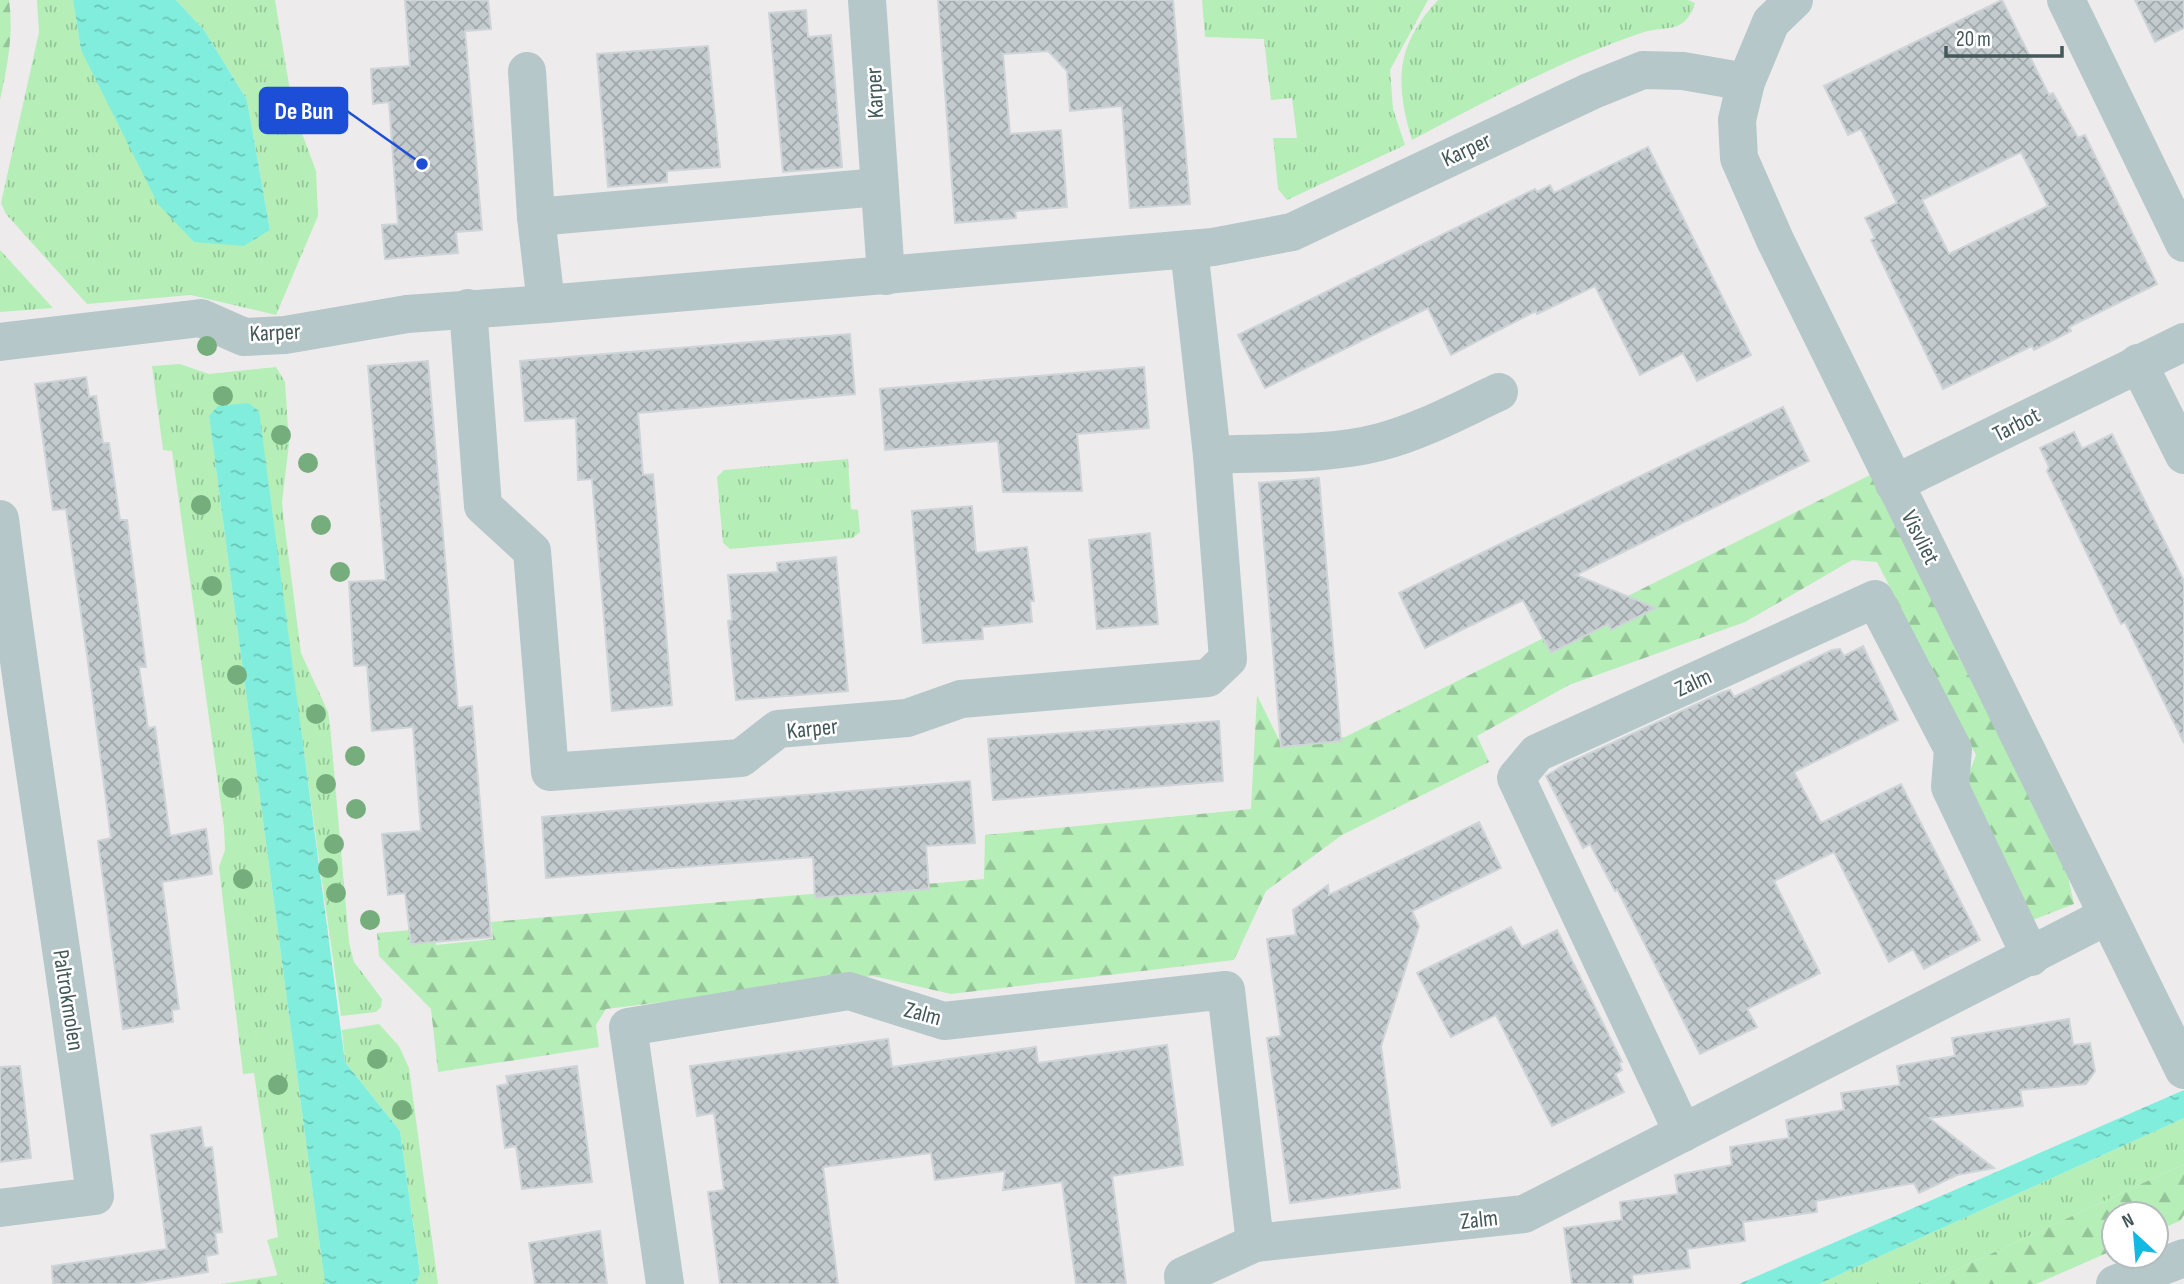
<svg xmlns="http://www.w3.org/2000/svg" width="2184" height="1284" viewBox="0 0 2184 1284" font-family="'Sofia Sans Condensed',sans-serif">
	<style>
		.grass { fill: url(#grass-tufts) }
		.forest { fill: url(#forest-firs) }
		.water { fill: url(#water-ripples) }
		.building { fill: url(#building-cross-hatch); stroke: #ced4d7; stroke-width: 2; fill-rule: evenodd }
		.lines { fill: none; stroke-linecap: round; stroke-linejoin: round }
		.street { stroke: #b5c7c9; stroke-width: 38 }
		.tree { fill: #76ad7c }
		.labels { text-anchor: middle; stroke-width: 5; stroke-linejoin: round; paint-order: stroke }
		.street-label { font-size: 23px; fill: #435759; stroke: #fff }
		.leader { fill: none; stroke: #1d4ed8; stroke-width: 2.5 }
		.callout-dot { fill: #1d4ed8; stroke: #fff; stroke-width: 2.5 }
		.callout { fill: #1d4ed8; stroke: #1d4ed8; stroke-width: 2.5 }
		.callout-label { font-size: 24px; text-anchor: middle; font-weight: bold; fill: #fff }
	</style>
	<defs>
		<pattern id="grass-tufts" width="24" height="20" patternUnits="userSpaceOnUse" patternTransform="scale(1.75)"><rect width="24" height="20" fill="#b5efb7"/><path d="M3 7l-1-3M5 7V3M7 7l1-3M15 17l-1-3M17 17v-4M19 17l1-3" fill="none" stroke="#95c498"/></pattern>
		<pattern id="forest-firs" width="22" height="20" patternUnits="userSpaceOnUse" patternTransform="scale(1.75)"><rect width="22" height="20" fill="#b5efb7"/><path d="M5 1l3.5 6h-7zM16 11l3.5 6h-7z" fill="#95c498"/></pattern>
		<pattern id="water-ripples" width="26" height="14" patternUnits="userSpaceOnUse" patternTransform="scale(1.75)"><rect width="26" height="14" fill="#81eedd"/><path d="M2 4q2-2 4 0t4 0M15 11q2-2 4 0t4 0" fill="none" stroke="#6bc4b6"/></pattern>
		<pattern id="building-cross-hatch" width="8" height="8" patternUnits="userSpaceOnUse" patternTransform="scale(1.75)"><rect width="8" height="8" fill="#c4cbce"/><path d="M0 0l8 8M0 8l8-8" fill="none" stroke="#a1a8aa"/></pattern>
	</defs>
	<rect width="100%" height="100%" fill="#eeebec"/>
	<g class="grass">
		<path d="M37,0h36l8,50 189,180 -23,-130 -43,-70 -28,-30h99l18,109 23,62 2,45 -42,99 -85,-20 -104,9 -81,-90 -5,-11 38,-171z"/>
		<path d="M1202,0h226l-38,70 3,39 12,36 -118,55 -9,-11 -5,-51h24l-5,-40 -21,2 -7,-61 -59,-2z"/>
		<path d="M1438,0h250l7,3c-11,33 -27,21 -54,30 -79,27 -155,68 -229,107 -17,-57 -17,-94 26,-140z"/>
		<path d="M0,250l53,58 -53,4z"/>
		<path d="M180,364l29,10 67,-7 9,15 4,62 -7,58 2,19 17,132 27,59 2,13 19,217 5,20 28,37 -1,8 -5,5 -35,4 -52,-370 -80,-230 116,868h-45l-13,-44 11,-3 -24,-164 -11,1 -24,-207 6,-17 -1,-23 -52,-376 -9,-1 -11,-84z"/>
		<path d="M848,459l3,50 7,1 2,22 -7,6 -123,11 -7,-6 -6,-66 7,-7z"/>
		<path d="M379,1024l20,22 10,22 29,216h-22l4,-12 -20,-141 -55,-69 -3,-32z"/>
		<path d="M2184,1118v46l-258,120h-107z"/>
	</g>
	<g class="forest">
		<path d="M0,0h9c5,34 -2,68 -9,100z"/>
		<path d="M1870,475l195,388 9,41 -44,17 -65,-137 11,-29 -99,-193 -25,-2 -107,62 -176,63 -92,51 12,26 -147,73 -76,56 -32,69 -283,34 -78,-18 -267,33 -10,16 3,22 -161,25 -7,-63 -52,-53 -2,-23 56,-5 3,17 57,-6 -2,-17 493,-43 1,-44 266,-26 6,-114 23,47 65,-5z"/>
		<path d="M2184,1164v51l-4,6 -24,10v-17h-42v36l-78,34h-110z"/>
		<path d="M279,1275l1,9h-64h5z"/>
	</g>
	<g class="water">
		<path d="M73,0h103l28,30 43,70 23,130 -26,16 -50,-4 -36,-38 -77,-154z"/>
		<path d="M248,403l11,8 86,651 55,69 20,142 -4,11h-91l-116,-868 9,-10z"/>
		<path d="M2184,1090v28l-365,166h-80z"/>
	</g>
	<g class="building">
		<path d="M405,0h83l3,29 -26,2 17,199 -26,2 2,21 -73,6 -3,-34 16,-1 -9,-122 -16,2 -2,-35 39,-3z"/>
		<path d="M938,0h235l17,204 -60,4 -8,-102 -52,5 -3,-40 -19,-20 -45,3 7,80 51,-4 6,77 -52,4 1,7 -61,5z"/>
		<path d="M2002,0l47,95 4,-2 25,45 7,-3 72,149 -88,43 2,4 -37,19 -2,-4 -89,43 -72,-149 4,-2 -10,-20 32,-15 -36,-74 -13,6 -24,-49zM2021,152l27,54 -99,48 -27,-54z"/>
		<path d="M2135,0h49v28l-29,14z"/>
		<path d="M806,10l2,27 23,-2 11,132 -59,5 -14,-159z"/>
		<path d="M708,46l12,121 -53,4v11l-59,5 -11,-133z"/>
		<path d="M1648,147l103,208 -54,26 -14,-28 -43,22 -45,-89 -58,28 -1,-3 -85,44 -23,-47 -163,80 -27,-53 297,-146 2,3 13,-7 4,8z"/>
		<path d="M850,334l5,60 -217,19 5,62 10,-1 19,231 -60,6 -20,-232 -14,1 -2,-62 -51,3 -5,-60z"/>
		<path d="M428,361l30,347 14,-2 19,231 -80,7 -6,-51 -17,2 -6,-61 39,-3 -8,-104 -41,4 -5,-66 -13,1 -5,-84 37,-2 -18,-214z"/>
		<path d="M1144,367l5,61 -72,6 5,57 -79,1 -5,-51 -113,9 -5,-61z"/>
		<path d="M86,377l3,20 7,-1 7,47h6l11,77h7l19,147h-7l9,61 7,-1 15,109 36,-7 6,45 -50,8 17,127 -7,1 1,12 -50,7 -25,-188 13,-3 -23,-176 -22,-153 -13,1 -18,-126z"/>
		<path d="M1783,407l26,54 -233,114 80,33 -45,22 -3,-6 -57,29 -28,-53 -98,48 -26,-55z"/>
		<path d="M2074,432l8,17 30,-15 72,147v162l-59,-121 -4,2 -74,-153 2,-4 -9,-19z"/>
		<path d="M1319,478l22,263 -60,6 -22,-264z"/>
		<path d="M972,506l4,47 51,-6 7,54h-4l2,21 -50,5 1,12 -60,4 -11,-132z"/>
		<path d="M1150,533l8,91 -61,5 -8,-89z"/>
		<path d="M836,557l12,134 -112,9 -8,-79 4,-1 -4,-45 50,-3 -1,-9z"/>
		<path d="M1863,646l35,74 -104,52 27,51 80,-39 79,156 -56,29 -11,-20 -24,13 -55,-110 -60,29 46,92 -73,36 10,18 -57,27 -83,-165 -2,2 -25,-47 -7,4 -37,-72 18,-11 159,-73 7,-2 4,7 98,-47 8,-1 4,7z"/>
		<path d="M1219,721l4,60 -230,19 -5,-61z"/>
		<path d="M970,781l5,62 -49,3 3,43 -114,9 -2,-41 -267,21 -4,-61z"/>
		<path d="M1479,822l22,46 -89,43 7,15 -38,120 19,142 -110,15 -23,-165 14,-2 -14,-97 29,-4 -3,-25 35,-25 1,10z"/>
		<path d="M1511,927l11,20 35,-17 65,132 -3,1 3,7 -7,4 9,18 -72,34 -56,-111 -45,22 -34,-64z"/>
		<path d="M2069,1019l4,26 17,-2 5,28 -9,13 -66,6 3,16 -94,12 65,50 -37,7 -38,18 -5,-10 -98,18 1,11 -74,10 2,19 -58,8 3,19 -58,7 1,9h-61l-8,-56 58,-8 -2,-18 58,-8 -3,-19 57,-10 -2,-18 59,-9 -3,-18 58,-10 -3,-17 59,-8 -3,-19 58,-10 -3,-18z"/>
		<path d="M888,1039l4,28 144,-20 2,16 129,-18 16,120 -71,11 14,108h-50l-14,-102 -59,8 2,-19 -70,9 -4,-27 -108,14 15,117h-118l-12,-92 16,-2 -10,-77 -17,3 -7,-50z"/>
		<path d="M20,1066l11,92 -31,4v-95z"/>
		<path d="M577,1066l15,116 -70,7 -6,-43 -11,2 -8,-62 11,-2 -2,-8z"/>
		<path d="M201,1127l3,21 8,-1 10,85 -7,1 3,21 -12,2 2,16 -75,12h-80l-1,-18 115,-17 -16,-114z"/>
		<path d="M600,1231l7,53h-72l-6,-41z"/>
	</g>
	<g class="lines">
		<g class="street">
			<path d="M867,0l19,276"/>
			<path d="M1794,0l-23,22 -25,60 -9,38 2,38 36,82 409,830"/>
			<path d="M2066,0l118,243"/>
			<path d="M527,71l9,146 10,87"/>
			<path d="M536,217l343,-30"/>
			<path d="M468,308l15,198 49,45 18,221 191,-14 37,-29 129,-11 54,-19 247,-21 20,-19 -16,-204 -23,-206"/>
			<path d="M0,342l201,-24 43,19 41,-2 122,-21 139,-10 667,-57 79,-15 299,-141 52,-21 40,1 63,11"/>
			<path d="M2138,363l46,92"/>
			<path d="M1212,455c54,-3 115,1 168,-13 42,-11 80,-32 119,-50"/>
			<path d="M1894,484l290,-142"/>
			<path d="M0,519c28,226 67,451 95,677l-95,12"/>
			<path d="M1683,1133l-167,-355 21,-25 338,-154 78,150 -3,38 81,170"/>
			<path d="M665,1284l-37,-257 221,-36 95,30 282,-31 29,253"/>
			<path d="M1184,1284l-1,-8 72,-33 269,-29 583,-298"/>
			<path d="M2115,1284l69,-26"/>
		</g>
	</g>
	<g class="tree">
		<circle cx="207" cy="346" r="10"/>
		<circle cx="223" cy="396" r="10"/>
		<circle cx="281" cy="435" r="10"/>
		<circle cx="308" cy="463" r="10"/>
		<circle cx="201" cy="505" r="10"/>
		<circle cx="321" cy="525" r="10"/>
		<circle cx="340" cy="572" r="10"/>
		<circle cx="212" cy="586" r="10"/>
		<circle cx="237" cy="675" r="10"/>
		<circle cx="316" cy="714" r="10"/>
		<circle cx="355" cy="756" r="10"/>
		<circle cx="326" cy="784" r="10"/>
		<circle cx="232" cy="788" r="10"/>
		<circle cx="356" cy="809" r="10"/>
		<circle cx="334" cy="844" r="10"/>
		<circle cx="328" cy="868" r="10"/>
		<circle cx="243" cy="879" r="10"/>
		<circle cx="336" cy="893" r="10"/>
		<circle cx="370" cy="920" r="10"/>
		<circle cx="377" cy="1059" r="10"/>
		<circle cx="278" cy="1085" r="10"/>
		<circle cx="402" cy="1110" r="10"/>
	</g>
	<g class="labels">
		<g class="street-label">
			<text transform="translate(874 93) rotate(-93)" y="8">Karper</text>
			<text transform="translate(1466 149) rotate(-25)" y="8">Karper</text>
			<text transform="translate(275 332) rotate(-3)" y="8">Karper</text>
			<text transform="translate(2016 424) rotate(-27)" y="8">Tarbot</text>
			<text transform="translate(1921 537) rotate(63)" y="8">Visvliet</text>
			<text transform="translate(1693 682) rotate(-25)" y="8">Zalm</text>
			<text transform="translate(812 728) rotate(-6)" y="8">Karper</text>
			<text transform="translate(69 1000) rotate(81)" y="8">Paltrokmolen</text>
			<text transform="translate(923 1013) rotate(15)" y="8">Zalm</text>
			<text transform="translate(1479 1219) rotate(-6)" y="8">Zalm</text>
		</g>
	</g>
	<path class="leader" d="M422 164L347 111"/>
	<circle class="callout-dot" cx="422" cy="164" r="7"/>
	<rect class="callout" x="260" y="88" width="87" height="45" rx="7"/>
	<g class="callout-label">
		<text x="304" y="119">De Bun</text>
	</g>
	<g transform="translate(2135 1235) rotate(334)"><circle r="33" fill="#ffffff" stroke="#b4bcbd" stroke-width="2"/>
	<path d="M0-5L12 26L0 18L-12 26Z" fill="#12b9e1"/>
	<text y="-10" font-size="19" font-weight="bold" text-anchor="middle" fill="#435759">N</text>
	</g>
	<path d="M1946 46v10h116v-10" fill="none" stroke="#435759" stroke-width="3.5"/>
	<text x="1956" y="46" font-size="21" fill="#435759" stroke="#ffffff" stroke-width="5" paint-order="stroke">20 m</text>
</svg>
